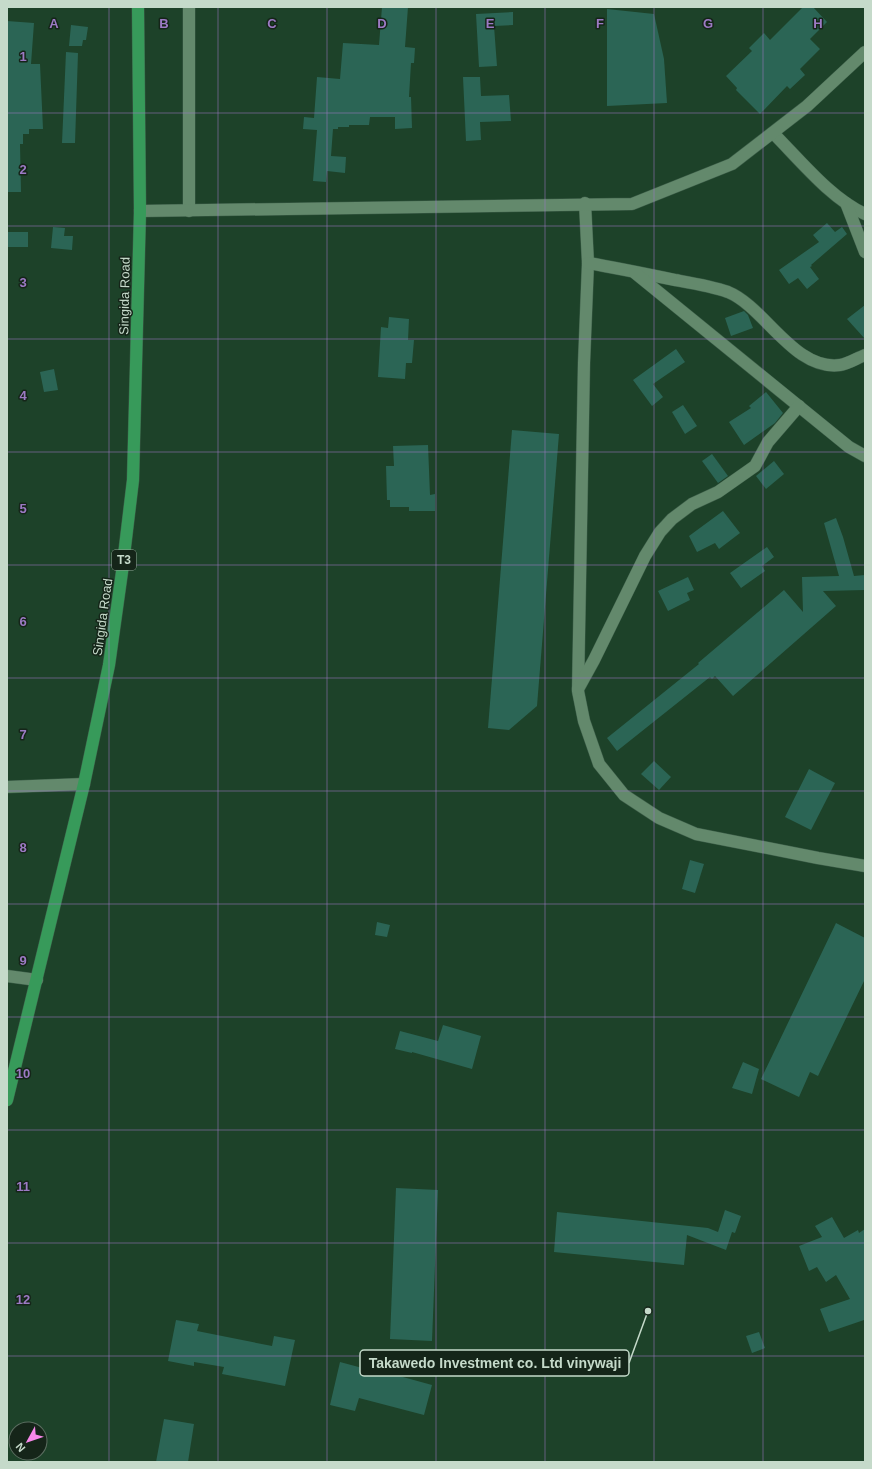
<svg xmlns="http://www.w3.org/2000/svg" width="872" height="1469" viewBox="0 0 872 1469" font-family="Helvetica,sans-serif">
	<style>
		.building { fill: #2b6555 }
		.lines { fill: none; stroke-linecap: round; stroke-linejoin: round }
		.minor-casing { stroke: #3c5d48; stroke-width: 13 }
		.highway-casing { stroke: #3c5d48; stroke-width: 13 }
		.minor { stroke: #63896c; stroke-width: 12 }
		.highway { stroke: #379a5a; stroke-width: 12 }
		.grid { fill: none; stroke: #9c7ac4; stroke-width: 1; stroke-opacity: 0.55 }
		.labels { text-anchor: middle; stroke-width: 3; stroke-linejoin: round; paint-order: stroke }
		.shield { fill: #152519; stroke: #90a495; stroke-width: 1 }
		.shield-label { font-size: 12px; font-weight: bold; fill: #c5daca }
		.street-label { font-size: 13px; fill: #c5daca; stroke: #152519 }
		.grid-label { font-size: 13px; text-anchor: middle; font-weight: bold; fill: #9c7ac4; stroke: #152519; stroke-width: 3; stroke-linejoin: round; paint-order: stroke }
		.leader { fill: none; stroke: #c5daca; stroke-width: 1.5 }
		.callout-dot { fill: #c5daca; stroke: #152519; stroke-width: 1.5 }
		.callout { fill: #152519; stroke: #c5daca; stroke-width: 1.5 }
		.callout-label { font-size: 14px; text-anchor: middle; font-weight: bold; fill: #c5daca }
	</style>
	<rect width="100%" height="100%" fill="#1d4229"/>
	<g class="building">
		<path d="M382,7h26l-3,40 10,1 -1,15h-3l-2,34h2l1,31 -17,1v-12h-25l-1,8h-20v2h-11v2h-5l-2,27 15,1 -1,16 -18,-2 -1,11 -13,-1 4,-51 -14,-1 1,-12 10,1 3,-41 23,2 3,-36 36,2z"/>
		<path d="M803,7h10l14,15 -17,17 10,10 -20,20 5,6 -15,14 -3,-3 -27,28 -24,-24 1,-2 -11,-12 26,-25 -3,-3 15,-15 6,7z"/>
		<path d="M607,9l47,5 10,45 3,44 -60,3z"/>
		<path d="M513,12v13l-19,1 3,40 -18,1 -3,-53z"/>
		<path d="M7,21l27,2 -3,41h9l3,65h-14v5h-6v10h-3l1,48h-14z"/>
		<path d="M71,25l17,2 -2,13h-3l-1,6h-13z"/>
		<path d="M66,52l12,1 -3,90h-13z"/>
		<path d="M463,77h17l1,19 28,-1 2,26 -31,1 1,18 -15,1z"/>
		<path d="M827,223l8,9 7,-5 5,7 -36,31 1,1 -2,1 9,12 -12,10 -9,-11 -9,6 -10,-14 40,-28 -6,-7z"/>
		<path d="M53,227l12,1 -1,8h9l-1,14 -21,-2z"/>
		<rect x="7" y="232" width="21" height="15"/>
		<path d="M865,305v34l-18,-20z"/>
		<path d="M744,311l4,4 5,13 -22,8 -6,-18z"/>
		<path d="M389,317l20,2 -1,21h6l-2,23h-6l-1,16 -27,-2 3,-50 7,1z"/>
		<path d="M676,349l9,13 -32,22 10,13 -11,9 -19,-26z"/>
		<path d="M54,369l4,21 -14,2 -4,-20z"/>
		<path d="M766,392l17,21 -8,10 -31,22 -15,-23 22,-14 -2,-2z"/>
		<path d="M683,405l14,21 -12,8 -13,-22z"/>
		<path d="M512,430l47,4 -22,272 -28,24 -21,-2z"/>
		<path d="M428,445l2,50 5,-1v17h-26v-4h-19v-7h-3l-1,-34h8l-1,-20z"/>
		<path d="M712,454l16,22 -10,7 -16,-22z"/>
		<path d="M774,461l10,13 -18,15 -10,-13z"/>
		<path d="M723,511l17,22 -21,16 -4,-6 -18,9 -8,-16z"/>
		<path d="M836,518l7,19 11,39 11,-1v15l-42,1 13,15 -103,90 -18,-20 -3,3 -2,-2 -93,74 -10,-13 92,-74 -1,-1 86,-73 19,22 -1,-35 37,-1 -15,-53z"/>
		<path d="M767,547l7,10 -12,9 3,5 -24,17 -11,-15z"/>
		<path d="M688,577l6,13 -7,3 3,7 -22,11 -10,-20z"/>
		<path d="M654,761l17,16 -12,13 -18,-16z"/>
		<path d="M809,769l26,14 -24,47 -26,-13z"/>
		<path d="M690,860l14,4 -9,29 -13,-4z"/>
		<path d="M377,922l13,3 -3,12 -12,-2z"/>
		<path d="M836,923l29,15v41l-47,97 -8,-4 -11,25 -38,-18z"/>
		<path d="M443,1025l38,11 -9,33 -60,-17v1l-17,-4 5,-18 38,10z"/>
		<path d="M743,1062l16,7 -7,25 -20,-6z"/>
		<path d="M396,1188l42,2 -6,151 -42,-2z"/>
		<path d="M725,1210l16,6 -6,17 -3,-1 -6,18 -39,-15 -3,30 -130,-13 3,-40 151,16 10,4z"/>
		<path d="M832,1217l12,21 14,-8 1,3 6,-4v93l-1,-2 -35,12 -9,-23 30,-10 -14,-24 -10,7 -9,-15 -8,4 -10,-25 23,-9 -7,-11z"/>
		<path d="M176,1320l23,4 -2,7 75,15 2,-10 21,4 -10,46 -63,-12 2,-7 -30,-5v4l-26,-5z"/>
		<path d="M759,1332l6,16 -13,5 -6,-17z"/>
		<path d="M340,1362l41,11v-2l51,14 -8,30 -65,-17 -4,13 -25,-6z"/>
		<path d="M164,1419l30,5 -6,38h-32z"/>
	</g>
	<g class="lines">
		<g class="minor-casing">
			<g id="minor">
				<path d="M189,7v204"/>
				<path d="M773,133c26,26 58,66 92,81"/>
				<path d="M585,203l3,60 -4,100 -6,328 6,30 15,43 25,31 35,23 37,16 122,24 47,8"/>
				<path d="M846,203l19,49"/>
				<path d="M140,211l492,-7 100,-40 75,-58 58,-54"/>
				<path d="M588,263c29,5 58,11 87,17 17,3 36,6 53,12 37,15 66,79 112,73 8,-1 17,-7 25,-10"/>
				<path d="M635,273l214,174 16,9"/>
				<path d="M578,689l16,-29 51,-104 15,-24 12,-13 20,-15 26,-12 37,-26 13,-24 31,-36"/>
				<path d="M7,787l77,-3"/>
				<path d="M7,976l30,4"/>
			</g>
		</g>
		<g class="highway-casing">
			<path id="highway" d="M7,1100l77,-316 25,-119 13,-93 11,-92 7,-269 -2,-204"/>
		</g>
		<use href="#minor" class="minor"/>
		<use href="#highway" class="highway"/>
	</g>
	<path class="grid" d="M109,7v1455M218,7v1455M327,7v1455M436,7v1455M545,7v1455M654,7v1455M763,7v1455M7,113h858M7,226h858M7,339h858M7,452h858M7,565h858M7,678h858M7,791h858M7,904h858M7,1017h858M7,1130h858M7,1243h858M7,1356h858"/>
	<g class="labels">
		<rect class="shield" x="112" y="550" width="24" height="20" rx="3"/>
		<g class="shield-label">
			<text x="124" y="564">T3</text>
		</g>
		<g class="street-label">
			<text transform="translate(124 296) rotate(-89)" y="5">Singida Road</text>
			<text transform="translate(102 617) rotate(-82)" y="5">Singida Road</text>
		</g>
	</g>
	<g class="grid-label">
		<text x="54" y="28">A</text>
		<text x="164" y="28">B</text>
		<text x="272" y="28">C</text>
		<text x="382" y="28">D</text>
		<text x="490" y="28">E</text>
		<text x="600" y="28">F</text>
		<text x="708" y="28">G</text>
		<text x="818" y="28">H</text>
		<text x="23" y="61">1</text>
		<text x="23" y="174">2</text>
		<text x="23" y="287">3</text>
		<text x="23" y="400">4</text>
		<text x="23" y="513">5</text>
		<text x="23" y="626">6</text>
		<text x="23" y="739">7</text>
		<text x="23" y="852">8</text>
		<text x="23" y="965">9</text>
		<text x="23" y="1078">10</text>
		<text x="23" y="1191">11</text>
		<text x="23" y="1304">12</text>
	</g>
	<path class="leader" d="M648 1311L629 1363"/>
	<circle class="callout-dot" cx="648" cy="1311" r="4"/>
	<rect class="callout" x="360" y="1350" width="269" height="26" rx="4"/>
	<g class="callout-label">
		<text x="495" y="1368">Takawedo Investment co. Ltd vinywaji</text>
	</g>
	<rect width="872" height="1469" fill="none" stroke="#c5daca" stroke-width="16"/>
	<g transform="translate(28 1441) rotate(230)"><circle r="19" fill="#152519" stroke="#5b6d60"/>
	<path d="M0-3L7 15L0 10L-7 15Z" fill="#f888ea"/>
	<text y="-6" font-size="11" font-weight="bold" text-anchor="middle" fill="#c5daca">N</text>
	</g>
</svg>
